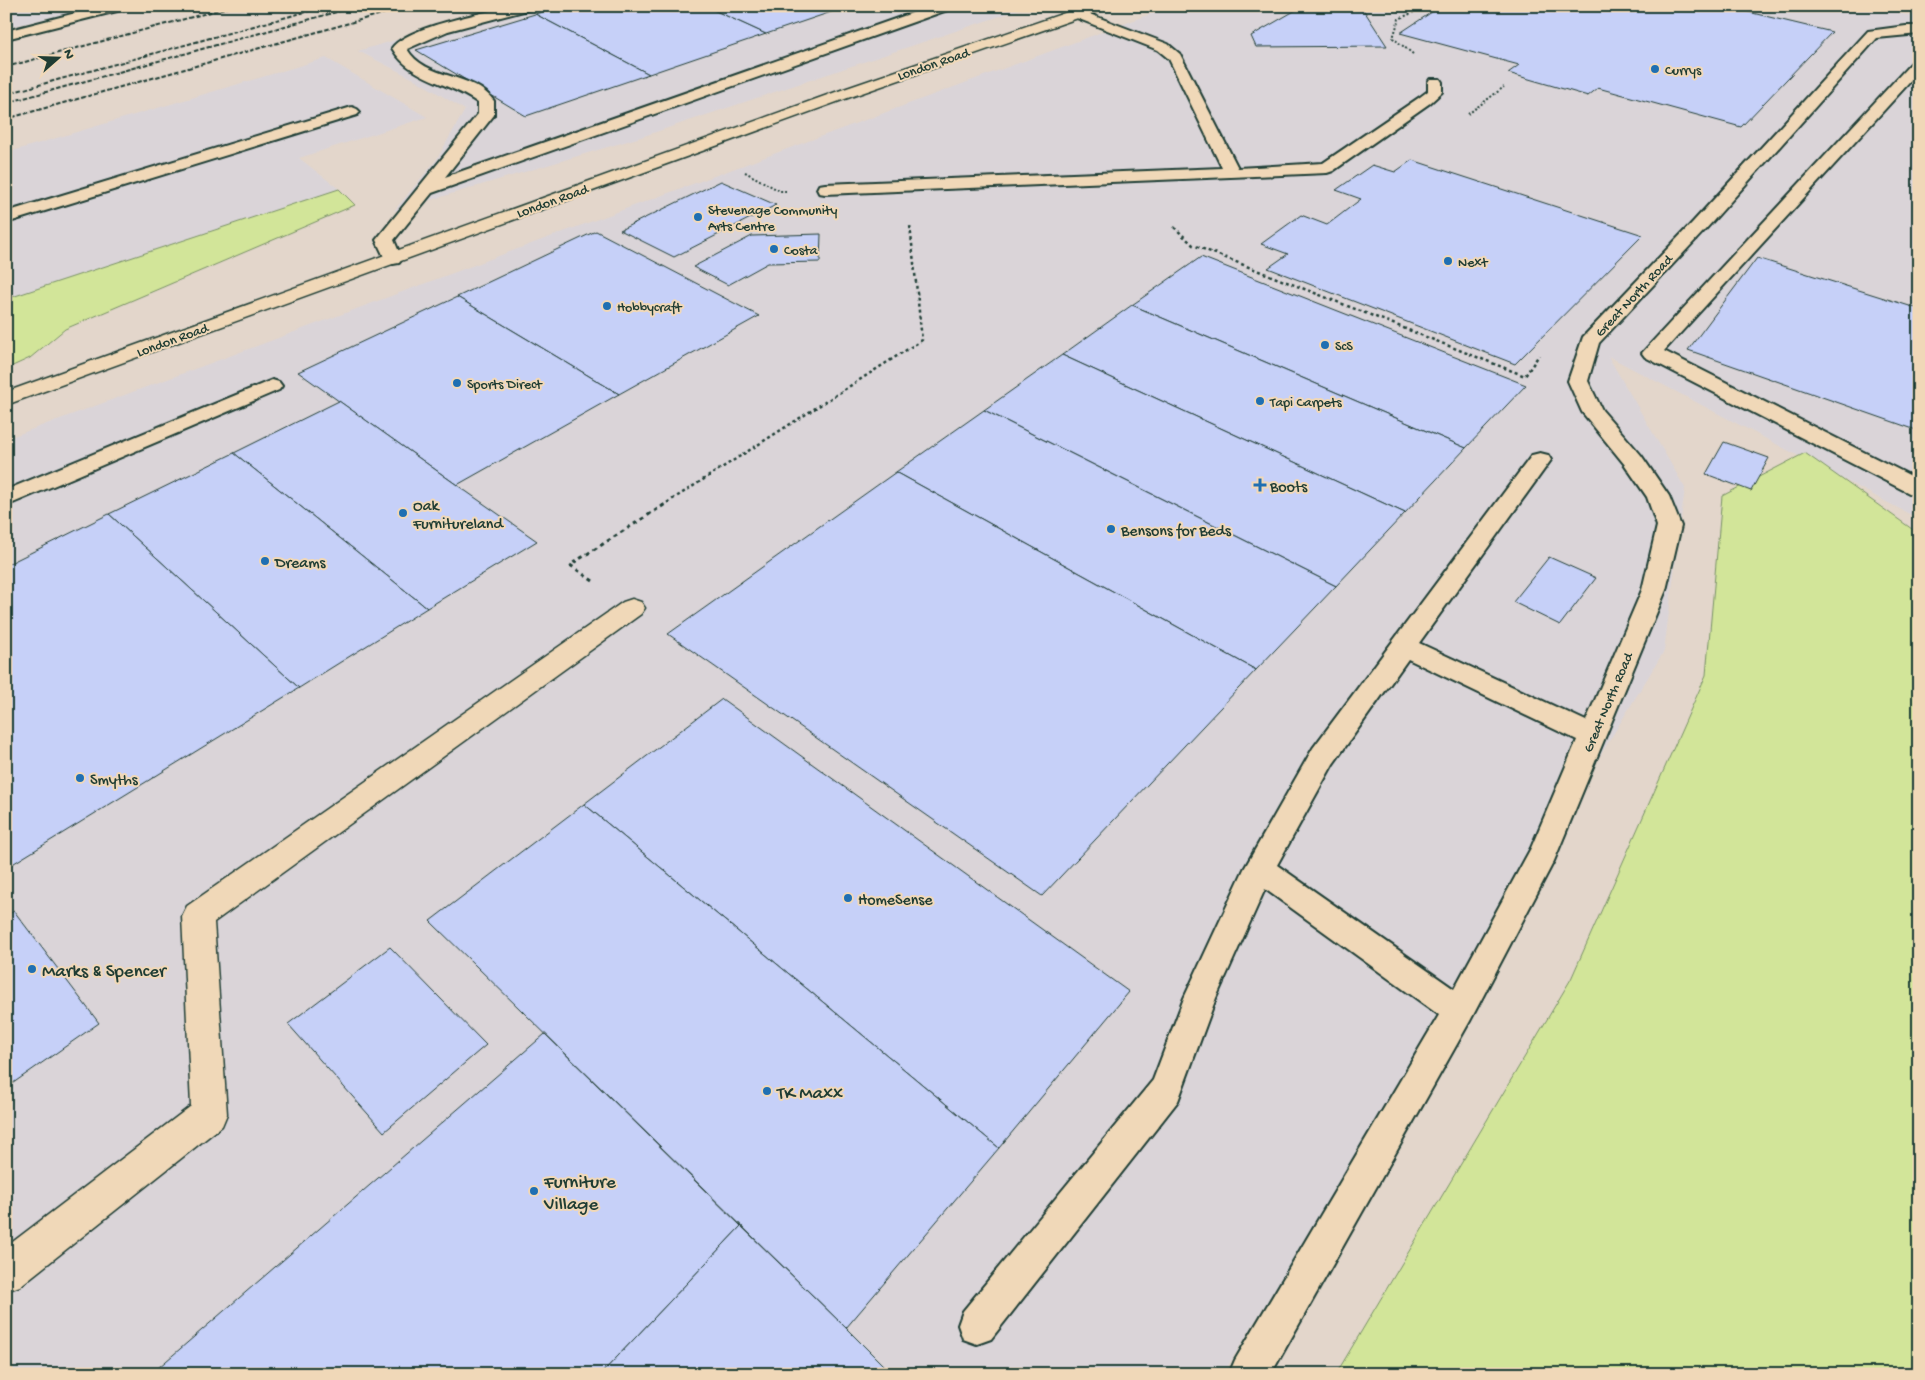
<svg xmlns="http://www.w3.org/2000/svg" width="1925" height="1380" viewBox="0 0 1925 1380" font-family="'Gochi Hand',sans-serif">
	<style>
		.built { fill: #dad4d8 }
		.green { fill: #d2e599; stroke: #789166 }
		.building { fill: #c6d0f8; stroke: #1f3d34 }
		.lines { fill: none; stroke-linecap: round; stroke-linejoin: round }
		.lane-casing { stroke: #1f3d34; stroke-width: 4 }
		.street-casing { stroke: #1f3d34; stroke-width: 3 }
		.secondary-casing { stroke: #1f3d34; stroke-width: 3 }
		.path-far2 { stroke: #1f3d34; stroke-width: 2; stroke-dasharray: 2 2; stroke-linecap: butt }
		.path-far1 { stroke: #1f3d34; stroke-width: 2.5; stroke-dasharray: 3 3; stroke-linecap: butt }
		.path { stroke: #1f3d34; stroke-width: 3; stroke-dasharray: 4 4; stroke-linecap: butt }
		.lane { fill: #f0d8b8; fill-rule: evenodd }
		.street { fill: #f0d8b8; fill-rule: evenodd }
		.secondary { fill: #f0d8b8; fill-rule: evenodd }
		.rail { stroke: #1f3d34; stroke-width: 2; stroke-dasharray: 4.5 2; stroke-linecap: butt }
		.poi-dot { fill: #1f6fb2; stroke: #f0d8b8; stroke-width: 2 }
		.labels { text-anchor: middle; stroke-width: 4; stroke-linejoin: round; paint-order: stroke }
		.far-street-label { font-size: 14px; fill: #1f3d34; stroke: #f0d8b8 }
		.far-poi-label { font-size: 14px; fill: #1f3d34; stroke: #f0d8b8; text-anchor: start }
		.poi-label { font-size: 16px; fill: #1f3d34; stroke: #f0d8b8; text-anchor: start }
		.near-poi-label { font-size: 19px; fill: #1f3d34; stroke: #f0d8b8; text-anchor: start }
	</style>
	<rect width="100%" height="100%" fill="#e3d6cb"/>
	<filter id="ink" filterUnits="userSpaceOnUse"><feTurbulence type="fractalNoise" baseFrequency=".02" numOctaves="2"/><feDisplacementMap in="SourceGraphic" scale="10" xChannelSelector="R" yChannelSelector="G"/><feConvolveMatrix kernelMatrix="1 2 1 2 8 2 1 2 1" color-interpolation-filters="sRGB"/></filter>
	<g filter="url(#ink)">
		<g class="built">
			<path d="M6,6h91l-91,22z"/>
			<path d="M514,6h516l-389,131 -247,74 43,-52 28,-49 -49,-30 -58,-29z"/>
			<path d="M1172,6h695l52,12v501l-311,-163 77,132 -21,163 -441,723h-1217v-935z"/>
			<path d="M326,58l101,59 -128,41 40,31 -333,110v-146z"/>
		</g>
		<g class="green">
			<path d="M339,189l16,16 -290,124 -35,29 -24,11v-70z"/>
			<path d="M1805,453l114,81v840h-583l235,-395 135,-304 16,-179z"/>
		</g>
		<g class="building">
			<path d="M562,6h143l61,28 -117,40 -114,-60z"/>
			<path d="M705,6h144l-83,28z"/>
			<path d="M1303,6h58l26,40 -131,1 -5,-11z"/>
			<path d="M1441,6h282l109,26 -91,95 -143,-39 -10,8 -80,-23 11,-8 -119,-32z"/>
			<path d="M535,14l114,60 -123,42 -110,-66z"/>
			<path d="M1412,160l231,75 -128,129 -247,-96 20,-14 -27,-10 40,-29 26,10 34,-26 -25,-9 36,-25 23,7z"/>
			<path d="M721,181l55,24 -102,52 -54,-27z"/>
			<path d="M596,231l163,85 -140,78 -162,-97z"/>
			<path d="M821,234l-1,28 -52,1 -40,22 -35,-18 59,-31z"/>
			<path d="M1201,257l325,128 -60,63 -334,-143z"/>
			<path d="M1757,258l162,51v122l-231,-81z"/>
			<path d="M457,297l162,97 -162,91 -159,-113z"/>
			<path d="M1132,305l334,143 -61,65 -343,-158z"/>
			<path d="M1062,355l343,158 -69,73 -352,-176z"/>
			<path d="M339,401l118,84 80,56 -110,67 -193,-155z"/>
			<path d="M984,410l352,176 -80,84 -360,-198z"/>
			<path d="M1724,442l45,16 -18,33 -45,-17z"/>
			<path d="M234,453l193,155 -128,80 -190,-174z"/>
			<path d="M896,472l360,198 -214,226 -374,-262z"/>
			<path d="M109,514l190,174 -293,180v-303z"/>
			<path d="M1549,557l47,21 -36,47 -47,-23z"/>
			<path d="M722,699l407,293 -130,156 -415,-344z"/>
			<path d="M584,804l415,344 -153,180 -416,-407z"/>
			<path d="M14,911l85,112 -93,65v-172z"/>
			<path d="M390,947l96,98 -102,87 -96,-108z"/>
			<path d="M545,1034l196,192 -140,148h-450z"/>
			<path d="M741,1226l105,102 46,46h-291z"/>
		</g>
		<g class="lines">
			<g class="lane-casing">
				<g id="lane">
					<path d="M103,6h23l-1,3 -119,30v-8z"/>
					<path d="M510,6h22l-1,3 -83,22 -41,18c18,31 66,23 87,52v14l-49,62 487,-171h19l-1,3 -518,184 -38,47 8,19 -3,4 -6,1 -6,-1 -11,-23 102,-126v-11c-28,-21 -68,-23 -86,-55 16,-22 91,-34 118,-42z"/>
					<path d="M1079,10l89,34 12,10 58,114 85,-5 97,-66 8,-6v-9l2,-3h10l2,3v10l-12,11 -97,68 -6,2 -502,21 -6,-1 -2,-4 2,-4 6,-1 397,-16 -53,-109 -11,-9 -84,-33 -2,-3z"/>
					<path d="M1906,26h13v8l-42,4 -172,192 -106,113 -11,38 14,29 39,45 28,41 12,30 -15,64 -112,271 -84,160 -199,353h-42l6,-14 204,-345 -174,-126 -49,109 -38,103 -187,238 -14,5 -14,-5 -5,-14 5,-14 190,-231 31,-82 60,-129 69,-121 219,-293 8,-2 8,2 3,5 -132,183 167,78 56,-131 15,-64 -10,-29 -22,-32 -43,-53 -14,-31 15,-44 110,-115 175,-191zM1408,659l169,81 -46,108 -77,141 -177,-124 56,-101z"/>
					<path d="M1919,59v13l-255,279 255,129v16l-8,-2 -266,-137 -3,-4 272,-293z"/>
					<path d="M352,107l5,2 3,3 -3,3 -351,108v-11z"/>
					<path d="M272,380l7,2 3,4 -3,4 -273,116v-16z"/>
				</g>
			</g>
			<g class="street-casing">
				<path id="street" d="M632,599l9,3 4,6 -4,6 -427,308 13,192 -5,12 -202,160 -14,5v-44l185,-141 -9,-190 5,-10 436,-304z"/>
			</g>
			<g class="secondary-casing">
				<path id="secondary" d="M1085,6h21l-2,3 -248,86 -850,310v-13l838,-303z"/>
			</g>
			<g class="path-far2">
				<path d="M1413,54l-20,-16 6,-19 15,-7"/>
				<path d="M1468,114l36,-27"/>
				<path d="M745,172l35,19h6"/>
			</g>
			<g class="path-far1">
				<path d="M1174,227l19,18 332,131 14,-21"/>
				<path d="M662,506l260,-166 -12,-115"/>
			</g>
			<path class="path" d="M593,581l-23,-16 94,-60"/>
			<use href="#lane" class="lane"/>
			<use href="#street" class="street"/>
			<use href="#secondary" class="secondary"/>
			<g class="rail">
				<path d="M6,67l227,-61"/>
				<path d="M6,94l321,-88"/>
				<path d="M6,103l352,-97"/>
				<path d="M6,119l404,-113"/>
			</g>
		</g>
	</g>
	<g class="poi-dot">
		<circle cx="1655" cy="69" r="5"/>
		<circle cx="698" cy="217" r="5"/>
		<circle cx="774" cy="249" r="5"/>
		<circle cx="1448" cy="261" r="5"/>
		<circle cx="607" cy="306" r="5"/>
		<circle cx="1325" cy="345" r="5"/>
		<circle cx="457" cy="383" r="5"/>
		<circle cx="1260" cy="401" r="5"/>
		<path d="M1257.5 477.5h5v5h5v5h-5v5h-5v-5h-5v-5h5z"/>
		<circle cx="403" cy="513" r="5"/>
		<circle cx="1111" cy="529" r="5"/>
		<circle cx="265" cy="561" r="5"/>
		<circle cx="80" cy="778" r="5"/>
		<circle cx="848" cy="898" r="5"/>
		<circle cx="32" cy="969" r="5"/>
		<circle cx="767" cy="1091" r="5"/>
		<circle cx="534" cy="1191" r="5"/>
	</g>
	<g class="labels">
		<g class="far-street-label">
			<text transform="translate(933 63) rotate(-19)" y="5">London Road</text>
			<text transform="translate(552 200) rotate(-20)" y="5">London Road</text>
			<text transform="translate(1633 295) rotate(-47)" y="5">Great North Road</text>
			<text transform="translate(172 339) rotate(-20)" y="5">London Road</text>
			<text transform="translate(1607 702) rotate(-67)" y="5">Great North Road</text>
		</g>
		<g class="far-poi-label">
			<text x="1665" y="74">Currys</text>
			<text x="708" y="214">Stevenage Community<tspan x="708" dy="16">Arts Centre</tspan></text>
			<text x="784" y="254">Costa</text>
			<text x="1458" y="266">Next</text>
			<text x="617" y="311">Hobbycraft</text>
			<text x="1335" y="350">ScS</text>
			<text x="467" y="388">Sports Direct</text>
			<text x="1270" y="406">Tapi Carpets</text>
		</g>
		<g class="poi-label">
			<text x="1270" y="491">Boots</text>
			<text x="413" y="510">Oak<tspan x="413" dy="18">Furnitureland</tspan></text>
			<text x="1121" y="535">Bensons for Beds</text>
			<text x="275" y="567">Dreams</text>
			<text x="90" y="784">Smyths</text>
			<text x="858" y="904">HomeSense</text>
		</g>
		<g class="near-poi-label">
			<text x="42" y="976">Marks &amp; Spencer</text>
			<text x="777" y="1098">TK Maxx</text>
			<text x="544" y="1187">Furniture<tspan x="544" dy="22">Village</tspan></text>
		</g>
	</g>
	<rect width="1925" height="1380" fill="none" stroke="#f0d8b8" stroke-width="25"/>
	<rect x="12" y="12" width="1900" height="1355" fill="none" stroke="#1f3d34" stroke-width="2" filter="url(#ink)"/>
	<g transform="translate(58 58) rotate(70)" stroke="#f0d8b8" stroke-width="4" paint-order="stroke">
	<path d="M0-4L9 19L0 12L-9 19Z" fill="#1f3d34"/>
	<text y="-8" font-size="14" font-weight="bold" text-anchor="middle" fill="#1f3d34">N</text>
	</g>
</svg>
